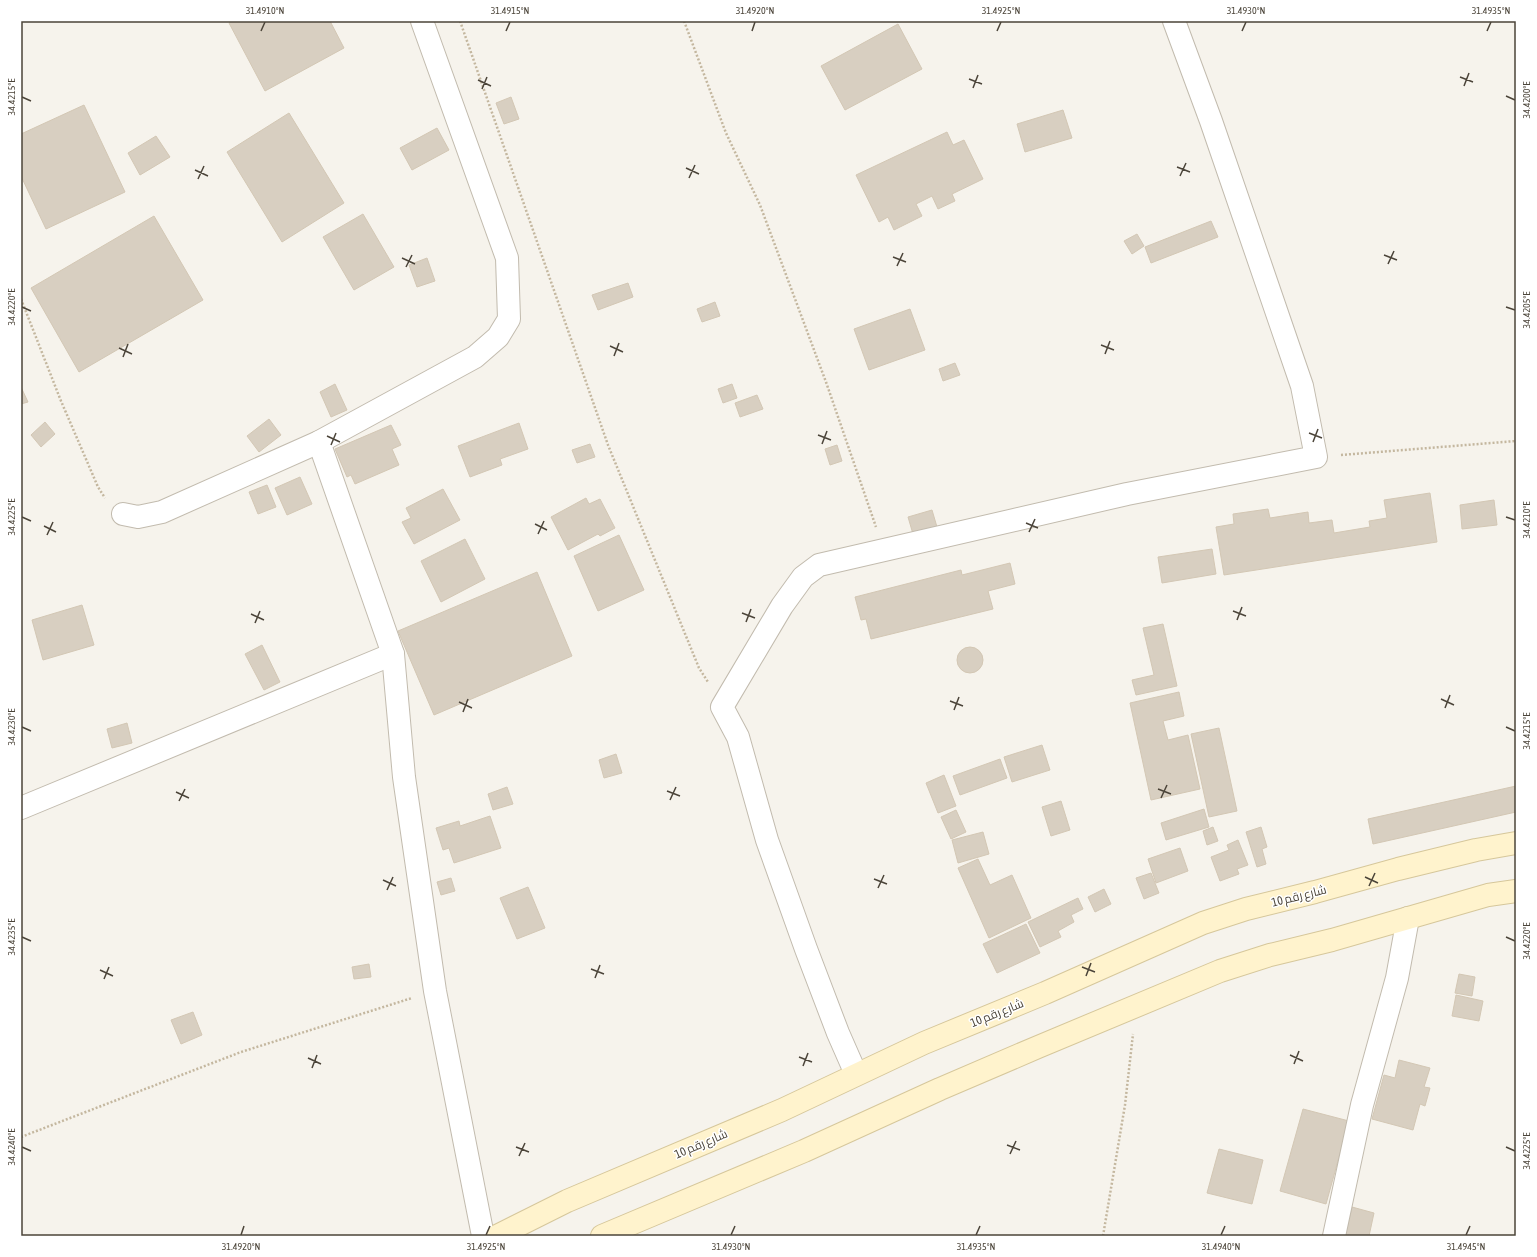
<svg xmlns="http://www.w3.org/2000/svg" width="1537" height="1257" viewBox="0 0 1537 1257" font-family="'Asap Condensed',Cairo,sans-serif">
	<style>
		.building { fill: #d8cfc1; stroke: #d3c7b4 }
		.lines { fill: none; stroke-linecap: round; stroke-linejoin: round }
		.minor-casing { stroke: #c2bbae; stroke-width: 24 }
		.secondary-casing { stroke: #d6c79b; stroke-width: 24 }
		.path { stroke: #c4b79f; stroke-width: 2.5; stroke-dasharray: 2 2; stroke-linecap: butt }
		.minor { stroke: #fff; stroke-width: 22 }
		.secondary { stroke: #fff3cd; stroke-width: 22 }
		.ticks { fill: none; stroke: #4b4439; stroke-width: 1.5 }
		.labels { text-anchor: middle; stroke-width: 3; stroke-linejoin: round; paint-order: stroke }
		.street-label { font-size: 12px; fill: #4b4439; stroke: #fff }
		.neatline { fill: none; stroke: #4b4439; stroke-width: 1.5 }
		.ticks-label { font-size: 10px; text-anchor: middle; fill: #4b4439 }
	</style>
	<rect width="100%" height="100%" fill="#f6f3ec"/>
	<g class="building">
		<path d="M232,21h98l14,27 -79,43 -36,-68z"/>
		<path d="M898,24l24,45 -77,41 -24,-44z"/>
		<path d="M511,97l8,22 -15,5 -8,-21z"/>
		<path d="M84,105l41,87 -79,37 -25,-53v-42z"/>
		<path d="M1063,110l9,28 -47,14 -8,-28z"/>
		<path d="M289,113l55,90 -62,39 -55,-90z"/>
		<path d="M437,128l12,22 -37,20 -12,-22z"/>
		<path d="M947,132l6,13 11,-5 19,39 -31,15 3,7 -17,8 -6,-13 -16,8 6,12 -28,14 -6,-13 -9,5 -23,-47z"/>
		<path d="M156,136l14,21 -30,18 -12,-22z"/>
		<path d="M363,214l31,53 -40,23 -31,-53z"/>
		<path d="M154,216l49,84 -124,72 -48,-84z"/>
		<path d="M1211,221l7,16 -67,26 -6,-16z"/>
		<path d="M1137,234l7,12 -12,8 -8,-13z"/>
		<path d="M427,258l8,23 -18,6 -8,-22z"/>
		<path d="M628,283l5,14 -35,13 -6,-15z"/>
		<path d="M715,302l5,14 -18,6 -5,-13z"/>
		<path d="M910,309l15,41 -56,20 -15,-41z"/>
		<path d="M955,363l5,12 -17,6 -4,-12z"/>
		<path d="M335,384l12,26 -16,7 -11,-25z"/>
		<path d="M732,384l5,14 -14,5 -5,-14z"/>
		<path d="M21,387l7,15 -7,2z"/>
		<path d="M757,395l6,14 -23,8 -5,-14z"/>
		<path d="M269,419l12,16 -22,17 -12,-16z"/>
		<path d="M45,422l10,12 -14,13 -10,-12z"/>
		<path d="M519,423l9,26 -28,10 2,6 -32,12 -12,-31z"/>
		<path d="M391,425l10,20 -9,4 7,16 -44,19 -4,-9 -4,2 -12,-28z"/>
		<path d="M590,444l5,13 -18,6 -5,-13z"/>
		<path d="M837,445l5,16 -12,4 -5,-16z"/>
		<path d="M300,477l12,27 -25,11 -12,-27z"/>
		<path d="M267,485l9,22 -18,7 -9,-22z"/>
		<path d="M443,489l17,31 -46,24 -12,-22 9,-4 -5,-10z"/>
		<path d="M1430,493l7,49 -213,33 -8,-48 18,-3 -1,-10 35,-5 2,9 38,-6 1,11 23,-3 2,13 36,-6 -1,-6 18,-3 -3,-18z"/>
		<path d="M586,498l3,6 11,-5 15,29 -15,8 -2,-2 -30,16 -17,-33z"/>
		<path d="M1494,500l3,25 -35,4 -2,-24z"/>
		<path d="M932,510l5,17 -24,7 -5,-17z"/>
		<path d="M619,535l25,55 -46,21 -24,-55z"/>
		<path d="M465,539l20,40 -44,23 -20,-41z"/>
		<path d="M1212,549l4,25 -54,9 -4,-26z"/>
		<path d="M1010,563l5,21 -27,7 5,18 -122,30 -5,-20 -5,1 -6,-23 106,-27 1,5z"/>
		<path d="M537,572l35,84 -138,59 -36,-84z"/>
		<path d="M82,605l12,40 -51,15 -11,-40z"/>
		<path d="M1163,624l14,62 -41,9 -4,-15 22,-5 -11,-47z"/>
		<path d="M262,645l18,37 -16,8 -19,-36z"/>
		<circle cx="970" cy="660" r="13"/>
		<path d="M1179,692l5,24 -21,5 5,19 20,-5 12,54 -49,11 -21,-97z"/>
		<path d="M127,723l5,20 -20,5 -5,-19z"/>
		<path d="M1219,728l18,83 -28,6 -18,-83z"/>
		<path d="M1042,745l8,25 -38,12 -8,-25z"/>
		<path d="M616,754l6,19 -18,5 -5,-18z"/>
		<path d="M1000,759l7,19 -47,17 -7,-19z"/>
		<path d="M944,775l12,31 -18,7 -12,-30z"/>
		<path d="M1516,786v26l-143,32 -5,-25z"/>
		<path d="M507,787l6,17 -20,6 -5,-16z"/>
		<path d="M1061,801l9,29 -19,6 -9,-29z"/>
		<path d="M1204,809l5,18 -43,13 -5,-17z"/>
		<path d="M956,810l10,22 -15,7 -10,-22z"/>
		<path d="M490,816l11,32 -47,15 -5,-15 -6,2 -7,-22 23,-7 1,5z"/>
		<path d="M1213,827l5,14 -11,4 -4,-14z"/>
		<path d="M1261,827l6,20 -5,2 4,15 -9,3 -11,-35z"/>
		<path d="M983,832l6,22 -31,9 -6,-23z"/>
		<path d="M1238,840l10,25 -11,4 2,5 -19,7 -9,-24 18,-7 -2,-5z"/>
		<path d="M1180,848l8,23 -32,12 -8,-24z"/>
		<path d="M978,859l12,26 22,-10 19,43 -42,20 -31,-70z"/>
		<path d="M1151,873l8,20 -15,6 -8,-21z"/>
		<path d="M451,878l4,13 -14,4 -4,-13z"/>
		<path d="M528,887l17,41 -28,11 -17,-41z"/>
		<path d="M1104,889l7,15 -16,8 -7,-15z"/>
		<path d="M1078,898l5,11 -12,6 3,7 -16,9 3,6 -21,10 -12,-25z"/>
		<path d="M1026,924l14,29 -43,20 -14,-29z"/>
		<path d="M369,964l2,13 -17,2 -2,-12z"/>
		<path d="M1459,974l16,3 -3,19 -17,-3z"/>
		<path d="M1456,995l27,6 -4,20 -27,-5z"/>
		<path d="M193,1012l9,23 -21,9 -10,-24z"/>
		<path d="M1399,1060l31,8 -6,19 6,1 -5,18 -5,-2 -7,26 -41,-11 12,-44 11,3z"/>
		<path d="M1303,1109l46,12 -23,83 -46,-13z"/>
		<path d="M1219,1149l44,11 -11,44 -45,-11z"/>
		<path d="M1352,1207l22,6 -5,23h-24z"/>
	</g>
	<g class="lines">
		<g class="minor-casing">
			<g id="minor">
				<path d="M319,442l74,212 11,123 31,214 48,245"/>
				<path d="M123,514l15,3 24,-5 157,-70 156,-85 23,-20 11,-18 -2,-61 -85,-237"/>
				<path d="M21,808l372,-154"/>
				<path d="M856,1074l-18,-41 -32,-84 -39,-109 -29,-103 -16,-30 60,-101 21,-29 16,-12 308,-71 189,-37 -14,-71 -91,-265 -37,-100"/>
				<path d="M1334,1236l28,-131 35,-127 11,-60"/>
			</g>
		</g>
		<g class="secondary-casing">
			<g id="secondary">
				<path d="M497,1236l70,-35 215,-91 142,-67 121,-50 158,-70 43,-14 69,-17 83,-23 78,-19 40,-7"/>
				<path d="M602,1236l202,-85 136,-62 98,-42 182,-76 50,-16 62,-15 156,-45 28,-4"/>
			</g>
		</g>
		<g class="path">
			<path d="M460,21l148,424 91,223 9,14"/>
			<path d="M684,21l42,112 34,72 66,177 50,145"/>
			<path d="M21,299l40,102 37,86 7,11"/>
			<path d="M1341,455l175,-14"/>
			<path d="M21,1137l220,-85 171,-54"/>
			<path d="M1103,1236l22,-131 8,-71"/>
		</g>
		<use href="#minor" class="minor"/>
		<use href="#secondary" class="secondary"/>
	</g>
	<path class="ticks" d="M261,31l4,-9M506,31l4,-9M752,31l3,-9M997,31l4,-9M1242,31l4,-9M1487,31l4,-9M1460,77l13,5M969,79l13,5M478,80l13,6M1464,86l5,-13M973,88l5,-13M482,89l5,-12M1506,96l9,4M22,97l9,4M1177,167l13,5M686,168l13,6M195,170l13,6M1180,176l6,-13M689,178l6,-13M198,179l6,-13M1384,255l13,5M893,257l13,5M402,258l13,6M1388,264l6,-13M897,266l6,-13M406,267l6,-12M22,307l9,4M1506,307l9,3M1101,345l13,5M610,346l13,6M119,348l13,6M1105,354l5,-13M614,356l5,-13M123,357l5,-13M1309,433l13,5M818,435l13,5M327,436l13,6M1313,442l5,-13M822,444l5,-13M331,445l5,-12M22,517l9,4M1506,517l9,3M1026,523l12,5M535,524l12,6M44,526l12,6M1029,532l6,-13M538,534l6,-13M47,535l6,-13M1233,611l13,5M742,613l13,5M251,614l13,6M1237,620l5,-13M746,622l5,-13M255,623l5,-12M1441,699l13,6M950,701l13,5M459,702l13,6M1445,708l5,-13M954,710l5,-13M463,712l5,-13M22,727l9,4M1506,727l9,4M1158,789l13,5M667,791l13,5M176,792l13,6M1161,798l6,-13M670,800l6,-13M179,801l6,-12M1365,877l13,6M874,879l13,5M383,880l13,6M1369,886l6,-13M878,888l6,-13M387,890l6,-13M22,937l9,4M1506,937l9,4M1082,967l13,5M591,969l13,5M100,970l13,6M1086,976l5,-13M595,978l5,-13M104,979l5,-12M1290,1055l13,6M799,1057l13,5M308,1058l13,6M1294,1064l5,-13M803,1066l5,-13M312,1068l5,-13M1007,1145l13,5M22,1147l9,4M516,1147l13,5M1506,1147l9,4M1010,1154l6,-13M519,1156l6,-13M241,1235l3,-9M486,1235l4,-9M731,1235l4,-9M976,1235l4,-9M1221,1235l4,-9M1466,1235l4,-9"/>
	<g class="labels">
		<g class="street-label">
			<text transform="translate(1299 896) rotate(-14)" y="4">شارع رقم 10</text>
			<text transform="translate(997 1013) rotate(-22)" y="4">شارع رقم 10</text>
			<text transform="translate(701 1144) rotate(-23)" y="4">شارع رقم 10</text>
		</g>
	</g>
	<rect width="1537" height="1257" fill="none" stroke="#ffffff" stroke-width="44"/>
	<rect x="22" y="22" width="1493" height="1213" class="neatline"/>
	<g class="ticks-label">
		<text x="265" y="14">31.4910°N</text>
		<text x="510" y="14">31.4915°N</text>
		<text x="755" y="14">31.4920°N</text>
		<text x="1001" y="14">31.4925°N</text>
		<text x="1246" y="14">31.4930°N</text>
		<text x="1491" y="14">31.4935°N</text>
		<text transform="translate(11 97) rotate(-90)" y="4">34.4215°E</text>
		<text transform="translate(1526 100) rotate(-90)" y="4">34.4200°E</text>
		<text transform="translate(11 307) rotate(-90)" y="4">34.4220°E</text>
		<text transform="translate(1526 310) rotate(-90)" y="4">34.4205°E</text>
		<text transform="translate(11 517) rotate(-90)" y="4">34.4225°E</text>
		<text transform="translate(1526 520) rotate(-90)" y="4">34.4210°E</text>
		<text transform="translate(11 727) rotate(-90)" y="4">34.4230°E</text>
		<text transform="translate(1526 731) rotate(-90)" y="4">34.4215°E</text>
		<text transform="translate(11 937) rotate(-90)" y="4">34.4235°E</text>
		<text transform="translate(1526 941) rotate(-90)" y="4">34.4220°E</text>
		<text transform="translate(11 1147) rotate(-90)" y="4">34.4240°E</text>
		<text transform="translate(1526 1151) rotate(-90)" y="4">34.4225°E</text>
		<text x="241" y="1250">31.4920°N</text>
		<text x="486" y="1250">31.4925°N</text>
		<text x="731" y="1250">31.4930°N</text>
		<text x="976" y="1250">31.4935°N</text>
		<text x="1221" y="1250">31.4940°N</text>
		<text x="1466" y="1250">31.4945°N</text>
	</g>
</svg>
